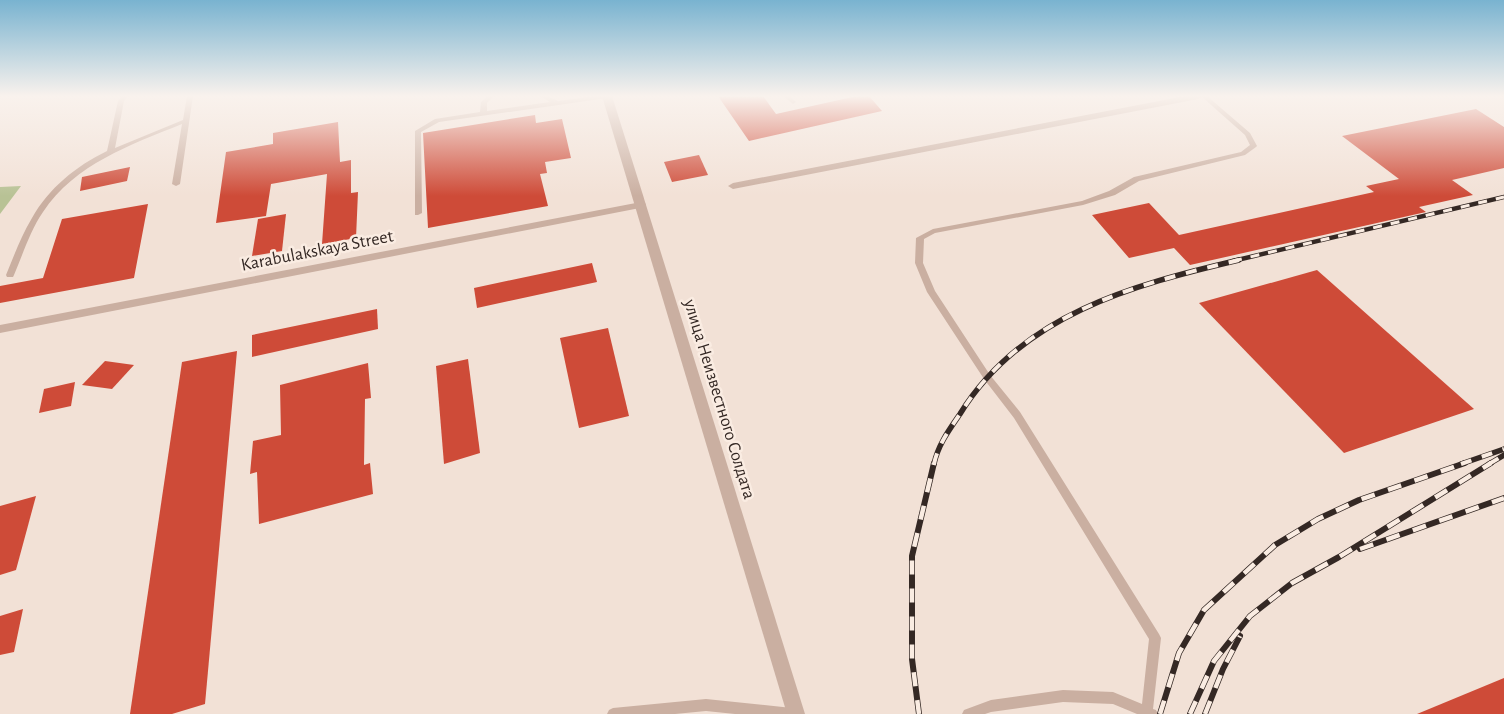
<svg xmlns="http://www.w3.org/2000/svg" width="1504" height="714" viewBox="0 0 1504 714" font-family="'Alegreya Sans',sans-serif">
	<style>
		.green { fill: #b8c295 }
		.building { fill: #ce4b38 }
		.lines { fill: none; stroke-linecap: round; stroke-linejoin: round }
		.service { fill: #caafa1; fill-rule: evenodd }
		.minor { fill: #caafa1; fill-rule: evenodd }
		.tertiary { fill: #caafa1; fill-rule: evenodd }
		.rail-far2-casing { stroke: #342824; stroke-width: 4.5 }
		.rail-far1-casing { stroke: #342824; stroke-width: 5.5 }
		.rail-casing { stroke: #342824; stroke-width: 6 }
		.rail-far2 { stroke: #faece2; stroke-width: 3; stroke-dasharray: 9; stroke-linecap: butt }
		.rail-far1 { stroke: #faece2; stroke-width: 4; stroke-dasharray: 11; stroke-linecap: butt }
		.rail { stroke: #faece2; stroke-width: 4.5; stroke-dasharray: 14; stroke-linecap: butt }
		.labels { text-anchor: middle; stroke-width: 5; stroke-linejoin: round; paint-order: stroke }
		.street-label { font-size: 18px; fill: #342824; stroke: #faece2 }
	</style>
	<rect width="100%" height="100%" fill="#f2e1d6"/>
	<path class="green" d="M21,186l-21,28v-27z"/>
	<g class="building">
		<path d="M718,96h45l13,18 81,-18h12l13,15 -133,30z"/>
		<path d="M1476,109l28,18v41l-52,12 21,15 -54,12 7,5 -236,53 -16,-17 -45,10 -37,-43 57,-12 30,32 195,-43 -8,-6 33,-7 -57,-43z"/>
		<path d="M535,115l1,8 26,-4 9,39 -26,4 2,11 -7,1 8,32 -120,22 -5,-95z"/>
		<path d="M338,122l2,40 11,-2v33l7,-1 -2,46 -34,6 5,-70 -56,10 -5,32 -50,7 10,-71 47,-8v-11z"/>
		<path d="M699,155l9,20 -36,7 -8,-20z"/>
		<path d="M130,167l-3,14 -47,10 2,-14z"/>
		<path d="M148,204l-14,74 -134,25v-17l43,-8 19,-59z"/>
		<path d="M286,214l-4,37 -30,5 6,-37z"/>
		<path d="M592,263l5,19 -120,26 -3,-20z"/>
		<path d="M1317,270l157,139 -130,44 -145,-150z"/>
		<path d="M377,309l1,20 -126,28v-22z"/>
		<path d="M608,328l21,88 -50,12 -19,-90z"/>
		<path d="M237,351l-32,353 -33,10h-42l52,-352z"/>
		<path d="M468,359l12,94 -36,11 -8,-98z"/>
		<path d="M105,361l29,4 -22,24 -30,-4z"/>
		<path d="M368,363l3,35 -6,1 -1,66 6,-2 3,31 -114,30 -2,-52 -7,2 3,-33 28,-6 -1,-50z"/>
		<path d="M75,382l-4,24 -32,7 5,-24z"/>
		<path d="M36,496l-20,74 -16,5v-69z"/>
		<path d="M23,609l-9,43 -14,3v-39z"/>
		<path d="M1504,678v36h-87z"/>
	</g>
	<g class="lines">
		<g class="service">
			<path d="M122,96h6l-4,5 -9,47 68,-28 4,-24h6l-13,88 -4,2 -4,-2 10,-60c-52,21 -107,40 -139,88 -13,19 -20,42 -29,63l-1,2h-6l-1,-2c8,-19 15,-39 26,-57 17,-30 44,-52 75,-67l11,-50z"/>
			<path d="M488,96h6l-7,7v8l63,-9 -10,-6h7l11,5 38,-5h14l-3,2 -168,24 -18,10 1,81 -4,2h-3v-84l20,-12 45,-7 1,-10z"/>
			<path d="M783,96h6l7,6 -3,2z"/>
			<path d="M1201,96h6l43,37 7,13 -1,1 -11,8 -106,26 -24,14 -32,10 -148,28 -11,6 -1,24 12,28 55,84 30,37 139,222 2,4 -8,71 3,1 2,4h-21l-24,-10 -50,-2 -72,10 -6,2h-23l2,-4 27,-10 72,-10 50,2 29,12 7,-65 -135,-221 -30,-39 -57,-87 -12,-29 1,-25 17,-9 149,-28 27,-10 25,-14 107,-25 9,-7 -5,-10z"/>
			<path d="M706,699l86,9 4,2 2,4h-63l-29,-3 -31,3h-68l2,-4 4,-2z"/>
		</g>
		<g class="minor">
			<path d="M1185,96h18l-5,3 -465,90 -5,-3 5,-3z"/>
			<path d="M641,202l4,1 1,2 -1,2 -645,126v-8z"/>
		</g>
		<path class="tertiary" d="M602,96h10l193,618h-18z"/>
		<g class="rail-far2-casing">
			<path id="rail-far2" d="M1233,261l271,-64"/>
		</g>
		<g class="rail-far1-casing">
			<g id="rail-far1">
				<path d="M934,464c4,-19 15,-34 26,-50 61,-99 172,-129 279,-154"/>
				<path d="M1461,464l43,-15"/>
				<path d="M1489,464l15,-9"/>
			</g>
		</g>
		<g class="rail-casing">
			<g id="rail">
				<path d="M1360,549l144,-51"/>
				<path d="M919,714l-7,-55v-103l22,-93"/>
				<path d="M1160,714l19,-61 25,-43 71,-65 43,-26 41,-19 106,-37"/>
				<path d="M1190,714l24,-53 36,-45 42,-33 47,-26 152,-94"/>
				<path d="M1205,714l18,-45 17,-33"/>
			</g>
		</g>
		<use href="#rail-far2" class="rail-far2"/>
		<use href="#rail-far1" class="rail-far1"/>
		<use href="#rail" class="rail"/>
	</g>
	<linearGradient id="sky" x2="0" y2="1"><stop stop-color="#79b3d0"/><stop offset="0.49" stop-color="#f9f2ed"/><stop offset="1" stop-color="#f9f2ed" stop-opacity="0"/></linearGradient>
	<rect width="1504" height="196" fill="url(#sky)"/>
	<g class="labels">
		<g class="street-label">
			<text transform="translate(317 250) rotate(-11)" y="6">Karabulakskaya Street</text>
			<text transform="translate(720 399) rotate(73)" y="6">улица Неизвестного Солдата</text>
		</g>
	</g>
</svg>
